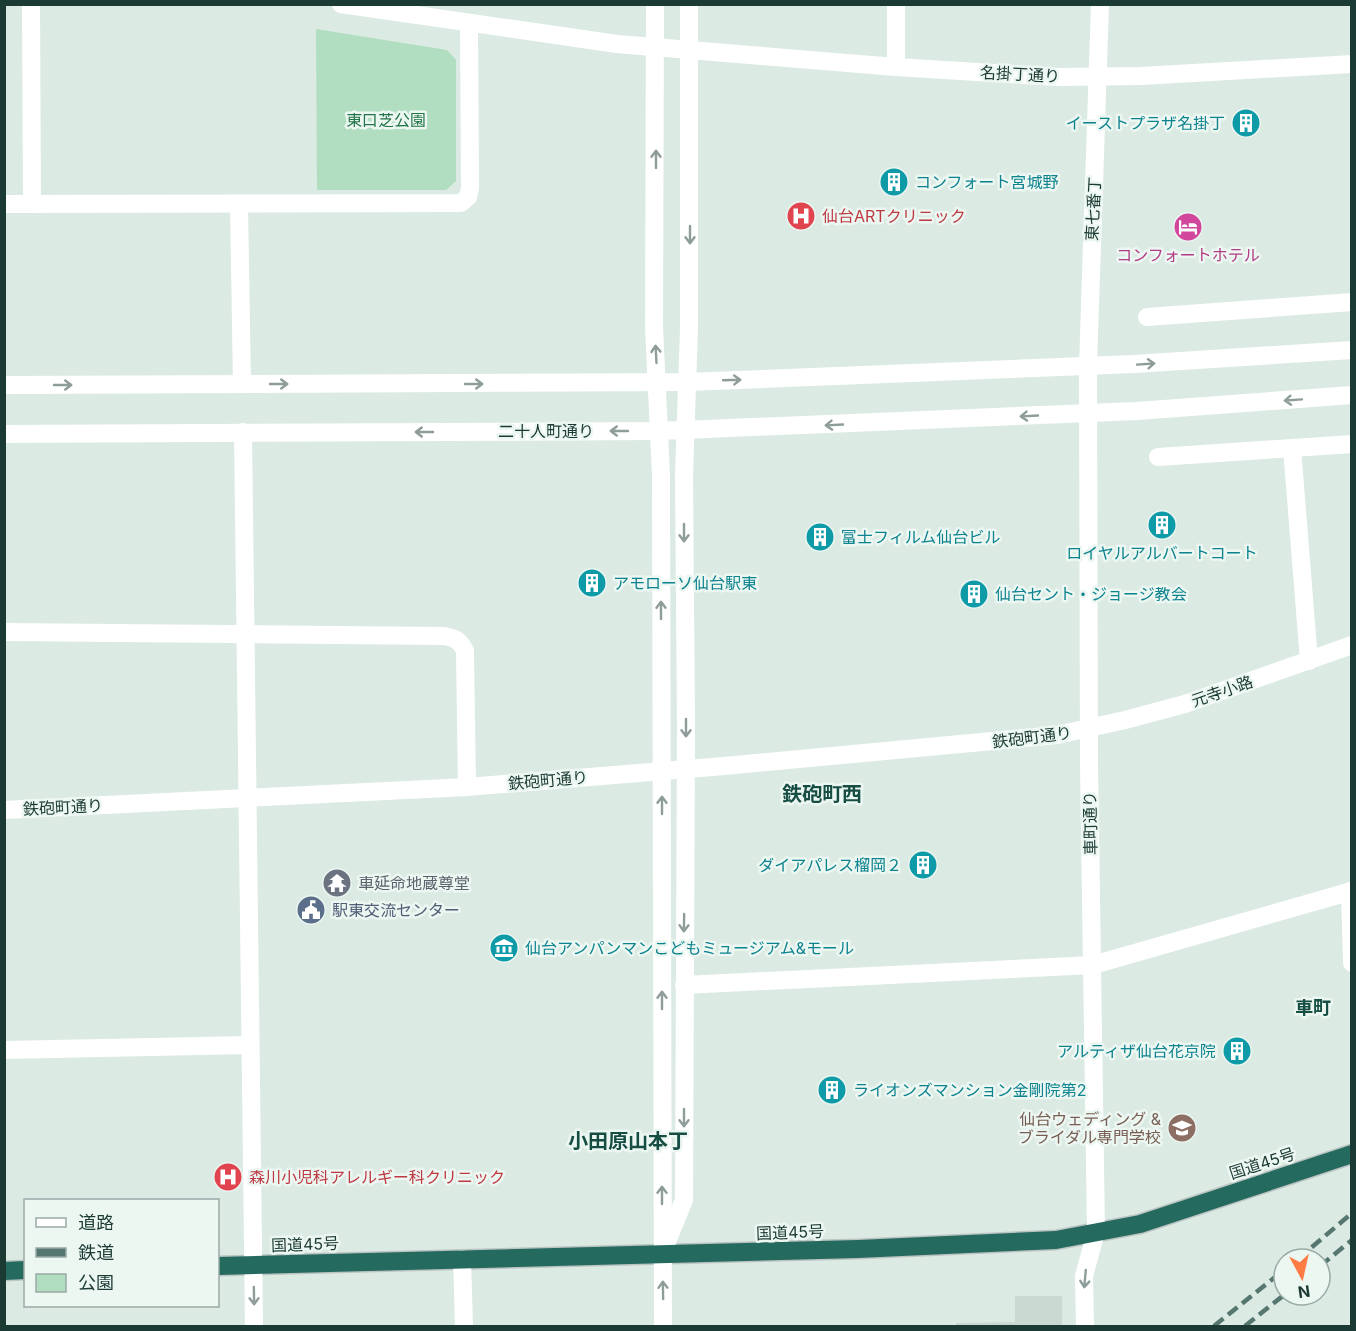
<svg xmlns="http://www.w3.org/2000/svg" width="1356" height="1331" viewBox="0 0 1356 1331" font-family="Inter,'Noto Sans JP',sans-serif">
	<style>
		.built { fill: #cadad3 }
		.green { fill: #b1dec0 }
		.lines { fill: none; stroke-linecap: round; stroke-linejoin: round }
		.highway-casing { stroke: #bbc4c2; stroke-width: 21 }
		.minor { stroke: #fff; stroke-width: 18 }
		.highway { stroke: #256a5f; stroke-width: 18 }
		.rail { stroke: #567770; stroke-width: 4.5; stroke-dasharray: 12 6; stroke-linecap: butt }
		.oneway { stroke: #8e9c9a }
		.labels { text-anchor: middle; stroke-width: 5; stroke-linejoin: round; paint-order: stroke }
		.street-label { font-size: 16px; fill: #1c3a34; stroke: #ecf7f2 }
		.park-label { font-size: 16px; fill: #237547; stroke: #ecf7f2 }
		.culture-label { font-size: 16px; fill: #0d838f; stroke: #ecf7f2; text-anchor: start }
		.health-label { font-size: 16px; fill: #be3a42; stroke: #ecf7f2; text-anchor: start }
		.hotel-label { font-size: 16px; fill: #b23c85; stroke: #ecf7f2 }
		.worship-label { font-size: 16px; fill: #5b616d; stroke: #ecf7f2; text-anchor: start }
		.service-label { font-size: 16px; fill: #4e5e75; stroke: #ecf7f2; text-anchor: start }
		.education-label { font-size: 16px; fill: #785e54; stroke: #ecf7f2; text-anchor: end }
		.neighbourhood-label { font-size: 18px; font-weight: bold; fill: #174e43; stroke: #ecf7f2 }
		.quarter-label { font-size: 20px; font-weight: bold; fill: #174e43; stroke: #ecf7f2 }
	</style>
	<rect width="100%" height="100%" fill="#dceae4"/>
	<path class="built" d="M1015,1296h47v30h-106v-3l59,-1z"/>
	<path class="green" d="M316,29l131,21 9,10v121l-10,9h-129z"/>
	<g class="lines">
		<g class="highway-casing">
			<g id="highway">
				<path d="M218,1266l640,-17 198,-9 84,-16 212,-70"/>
				<path d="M4,1271l22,-1"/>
			</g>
		</g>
		<g class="minor">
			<path d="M31,4l1,200"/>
			<path d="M341,4l276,40 279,23 162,10 83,-1 211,-12"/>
			<path d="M655,4l-1,323 7,148 2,851"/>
			<path d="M896,67v-63"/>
			<path d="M4,204l457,-1 7,-6 2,-9 -1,-164"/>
			<path d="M239,205l3,179"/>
			<path d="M1147,317l205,-15"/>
			<path d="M4,385l683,-3 447,-18 218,-14"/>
			<path d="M243,432l11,894"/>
			<path d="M4,434l655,-3 478,-20 215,-16"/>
			<path d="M1292,448l17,213"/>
			<path d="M1158,457l194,-13"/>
			<path d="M4,632l440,4c11,2 16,4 21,15l2,136"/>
			<path d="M4,810l463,-23 257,-21 333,-31 68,-15 60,-16 167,-59"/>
			<path d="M1350,891l2,72"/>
			<path d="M684,985l409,-20 259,-74"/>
			<path d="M4,1050l245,-5"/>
			<path d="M666,1244l18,-44 2,-475 -2,-250 5,-147v-324"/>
			<path d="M462,1259l2,67"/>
			<path d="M1085,1326l-1,-50 12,-44 -7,-469 -1,-397 12,-362"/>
		</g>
		<use href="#highway" class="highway"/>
		<g class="rail">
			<path d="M1298,1259l54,-46"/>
			<path d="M1320,1266l32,-26"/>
			<path d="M1214,1326l70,-56"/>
			<path d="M1245,1326l39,-31"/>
			<path d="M1350,1326h2"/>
		</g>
	</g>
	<defs><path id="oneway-shaft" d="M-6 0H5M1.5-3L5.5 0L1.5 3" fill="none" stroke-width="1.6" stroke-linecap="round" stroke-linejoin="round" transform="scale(1.5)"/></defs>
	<g class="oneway">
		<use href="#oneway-shaft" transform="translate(656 159) rotate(-90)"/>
		<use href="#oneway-shaft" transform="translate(690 235) rotate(90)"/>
		<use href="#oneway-shaft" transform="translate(656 354) rotate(-93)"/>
		<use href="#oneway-shaft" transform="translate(1146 364) rotate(-4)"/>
		<use href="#oneway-shaft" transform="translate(732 380) rotate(-2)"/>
		<use href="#oneway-shaft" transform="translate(279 384)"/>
		<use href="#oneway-shaft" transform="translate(474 384)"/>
		<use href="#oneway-shaft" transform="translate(63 385)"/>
		<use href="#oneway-shaft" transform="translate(1293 400) rotate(176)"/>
		<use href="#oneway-shaft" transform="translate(1029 416) rotate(177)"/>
		<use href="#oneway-shaft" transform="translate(834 425) rotate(177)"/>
		<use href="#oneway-shaft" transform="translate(619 431) rotate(180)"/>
		<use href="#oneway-shaft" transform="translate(424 432) rotate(180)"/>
		<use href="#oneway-shaft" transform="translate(684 533) rotate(90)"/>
		<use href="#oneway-shaft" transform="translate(661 610) rotate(-90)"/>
		<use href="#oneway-shaft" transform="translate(686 728) rotate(90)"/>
		<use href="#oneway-shaft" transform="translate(662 805) rotate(-90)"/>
		<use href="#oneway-shaft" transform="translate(684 923) rotate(91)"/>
		<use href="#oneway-shaft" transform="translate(662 1000) rotate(-90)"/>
		<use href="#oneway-shaft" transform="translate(684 1118) rotate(90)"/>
		<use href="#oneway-shaft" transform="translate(662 1195) rotate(-90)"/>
		<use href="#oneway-shaft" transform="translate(1085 1279) rotate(95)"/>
		<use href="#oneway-shaft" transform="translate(663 1290) rotate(-91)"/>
		<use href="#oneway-shaft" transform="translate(254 1296) rotate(89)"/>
	</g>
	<defs>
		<g id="building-disc" transform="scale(1.5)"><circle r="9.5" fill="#0f9aa8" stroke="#ecf7f2"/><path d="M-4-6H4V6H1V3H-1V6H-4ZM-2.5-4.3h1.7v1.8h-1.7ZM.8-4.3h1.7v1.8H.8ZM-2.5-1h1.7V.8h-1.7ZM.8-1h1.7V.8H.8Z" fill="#fff"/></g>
		<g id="hospital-disc" transform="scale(1.5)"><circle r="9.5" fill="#e0444e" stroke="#ecf7f2"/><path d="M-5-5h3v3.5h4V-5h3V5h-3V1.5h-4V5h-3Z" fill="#fff"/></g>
		<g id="hotel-disc" transform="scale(1.5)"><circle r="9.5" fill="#d1479c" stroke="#ecf7f2"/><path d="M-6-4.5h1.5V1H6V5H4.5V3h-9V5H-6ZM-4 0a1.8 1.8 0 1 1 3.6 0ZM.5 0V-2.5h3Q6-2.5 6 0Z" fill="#fff"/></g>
		<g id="temple-disc" transform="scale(1.5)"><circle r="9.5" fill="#6b7280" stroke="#ecf7f2"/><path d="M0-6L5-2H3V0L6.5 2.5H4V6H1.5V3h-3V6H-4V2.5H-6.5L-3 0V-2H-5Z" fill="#fff"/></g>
		<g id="civic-disc" transform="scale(1.5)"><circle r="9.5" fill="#5c6f8a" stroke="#ecf7f2"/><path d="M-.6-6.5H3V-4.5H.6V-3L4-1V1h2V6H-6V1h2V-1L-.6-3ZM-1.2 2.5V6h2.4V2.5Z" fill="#fff"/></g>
		<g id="museum-disc" transform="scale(1.5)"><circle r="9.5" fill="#0f9aa8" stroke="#ecf7f2"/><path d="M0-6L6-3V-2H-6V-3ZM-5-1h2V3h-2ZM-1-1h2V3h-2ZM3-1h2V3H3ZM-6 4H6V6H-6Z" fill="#fff"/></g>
		<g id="university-disc" transform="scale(1.5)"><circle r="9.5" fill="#8d6e63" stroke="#ecf7f2"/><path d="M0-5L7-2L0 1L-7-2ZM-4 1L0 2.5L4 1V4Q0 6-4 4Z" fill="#fff"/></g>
	</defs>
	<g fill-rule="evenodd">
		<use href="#building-disc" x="1246" y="123"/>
		<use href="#building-disc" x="894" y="182"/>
		<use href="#hospital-disc" x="801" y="216"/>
		<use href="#hotel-disc" x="1188" y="227"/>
		<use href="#building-disc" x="1162" y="525"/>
		<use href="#building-disc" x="820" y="537"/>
		<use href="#building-disc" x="592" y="583"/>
		<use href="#building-disc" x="974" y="594"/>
		<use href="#building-disc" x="923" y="865"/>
		<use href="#temple-disc" x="337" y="883"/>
		<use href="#civic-disc" x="311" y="910"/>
		<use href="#museum-disc" x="504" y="948"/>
		<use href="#building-disc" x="1237" y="1051"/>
		<use href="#building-disc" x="832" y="1090"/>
		<use href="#university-disc" x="1182" y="1128"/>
		<use href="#hospital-disc" x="228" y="1177"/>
	</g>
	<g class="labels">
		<g class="street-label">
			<text transform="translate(1020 74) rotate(3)" y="6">名掛丁通り</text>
			<text transform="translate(1093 209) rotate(-87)" y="6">東七番丁</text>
			<text x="546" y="437">二十人町通り</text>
			<text transform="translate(1222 691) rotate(-19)" y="6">元寺小路</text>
			<text transform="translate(1032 737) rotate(-7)" y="6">鉄砲町通り</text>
			<text transform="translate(548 780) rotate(-5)" y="6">鉄砲町通り</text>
			<text transform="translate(63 807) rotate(-3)" y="6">鉄砲町通り</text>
			<text transform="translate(1090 823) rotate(-91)" y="6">車町通り</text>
			<text transform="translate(1262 1163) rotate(-18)" y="6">国道45号</text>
			<text transform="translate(790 1232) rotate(-2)" y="6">国道45号</text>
			<text transform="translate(305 1244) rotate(-2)" y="6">国道45号</text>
		</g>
		<g class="park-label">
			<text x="386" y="126">東口芝公園</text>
		</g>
		<g class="culture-label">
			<text x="1225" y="129" text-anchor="end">イーストプラザ名掛丁</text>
			<text x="915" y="188">コンフォート宮城野</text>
			<text x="841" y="543">富士フィルム仙台ビル</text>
			<text x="1162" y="559" text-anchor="middle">ロイヤルアルバートコート</text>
			<text x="613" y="589">アモローソ仙台駅東</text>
			<text x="995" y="600">仙台セント・ジョージ教会</text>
			<text x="902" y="871" text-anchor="end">ダイアパレス榴岡２</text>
			<text x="525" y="954">仙台アンパンマンこどもミュージアム&amp;モール</text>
			<text x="1216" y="1057" text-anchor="end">アルティザ仙台花京院</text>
			<text x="853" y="1096">ライオンズマンション金剛院第2</text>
		</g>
		<g class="health-label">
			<text x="822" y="222">仙台ARTクリニック</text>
			<text x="249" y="1183">森川小児科アレルギー科クリニック</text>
		</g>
		<g class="hotel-label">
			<text x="1188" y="261">コンフォートホテル</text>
		</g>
		<g class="worship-label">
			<text x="358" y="889">車延命地蔵尊堂</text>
		</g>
		<g class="service-label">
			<text x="332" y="916">駅東交流センター</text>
		</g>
		<g class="education-label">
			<text x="1161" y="1125">仙台ウェディング &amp;<tspan x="1161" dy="18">ブライダル専門学校</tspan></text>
		</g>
		<g class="neighbourhood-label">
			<text x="1313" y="1014">車町</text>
		</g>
		<g class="quarter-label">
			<text x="822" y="801">鉄砲町西</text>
			<text x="628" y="1148">小田原山本丁</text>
		</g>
	</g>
	<rect width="1356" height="1331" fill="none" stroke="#1c3a34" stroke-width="12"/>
	<rect x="24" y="1199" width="195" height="108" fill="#ecf7f2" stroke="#99aba6" stroke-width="1.5"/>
	<rect x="36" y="1218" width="30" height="9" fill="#ffffff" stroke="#99aba6" stroke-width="1.5"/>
	<text x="78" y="1229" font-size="18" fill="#1c3a34">道路</text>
	<rect x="36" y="1248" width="30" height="9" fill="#567770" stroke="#99aba6" stroke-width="1.5"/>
	<text x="78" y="1259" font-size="18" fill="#1c3a34">鉄道</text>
	<rect x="36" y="1274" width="30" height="18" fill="#b1dec0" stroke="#99aba6" stroke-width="1.5"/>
	<text x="78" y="1289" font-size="18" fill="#1c3a34">公園</text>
	<g transform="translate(1302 1277) rotate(172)"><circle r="28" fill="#ecf7f2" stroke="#99aba6" stroke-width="1.5"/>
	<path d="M0-4.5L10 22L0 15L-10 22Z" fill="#ff7c45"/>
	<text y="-9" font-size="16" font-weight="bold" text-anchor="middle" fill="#1c3a34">N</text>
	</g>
</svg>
